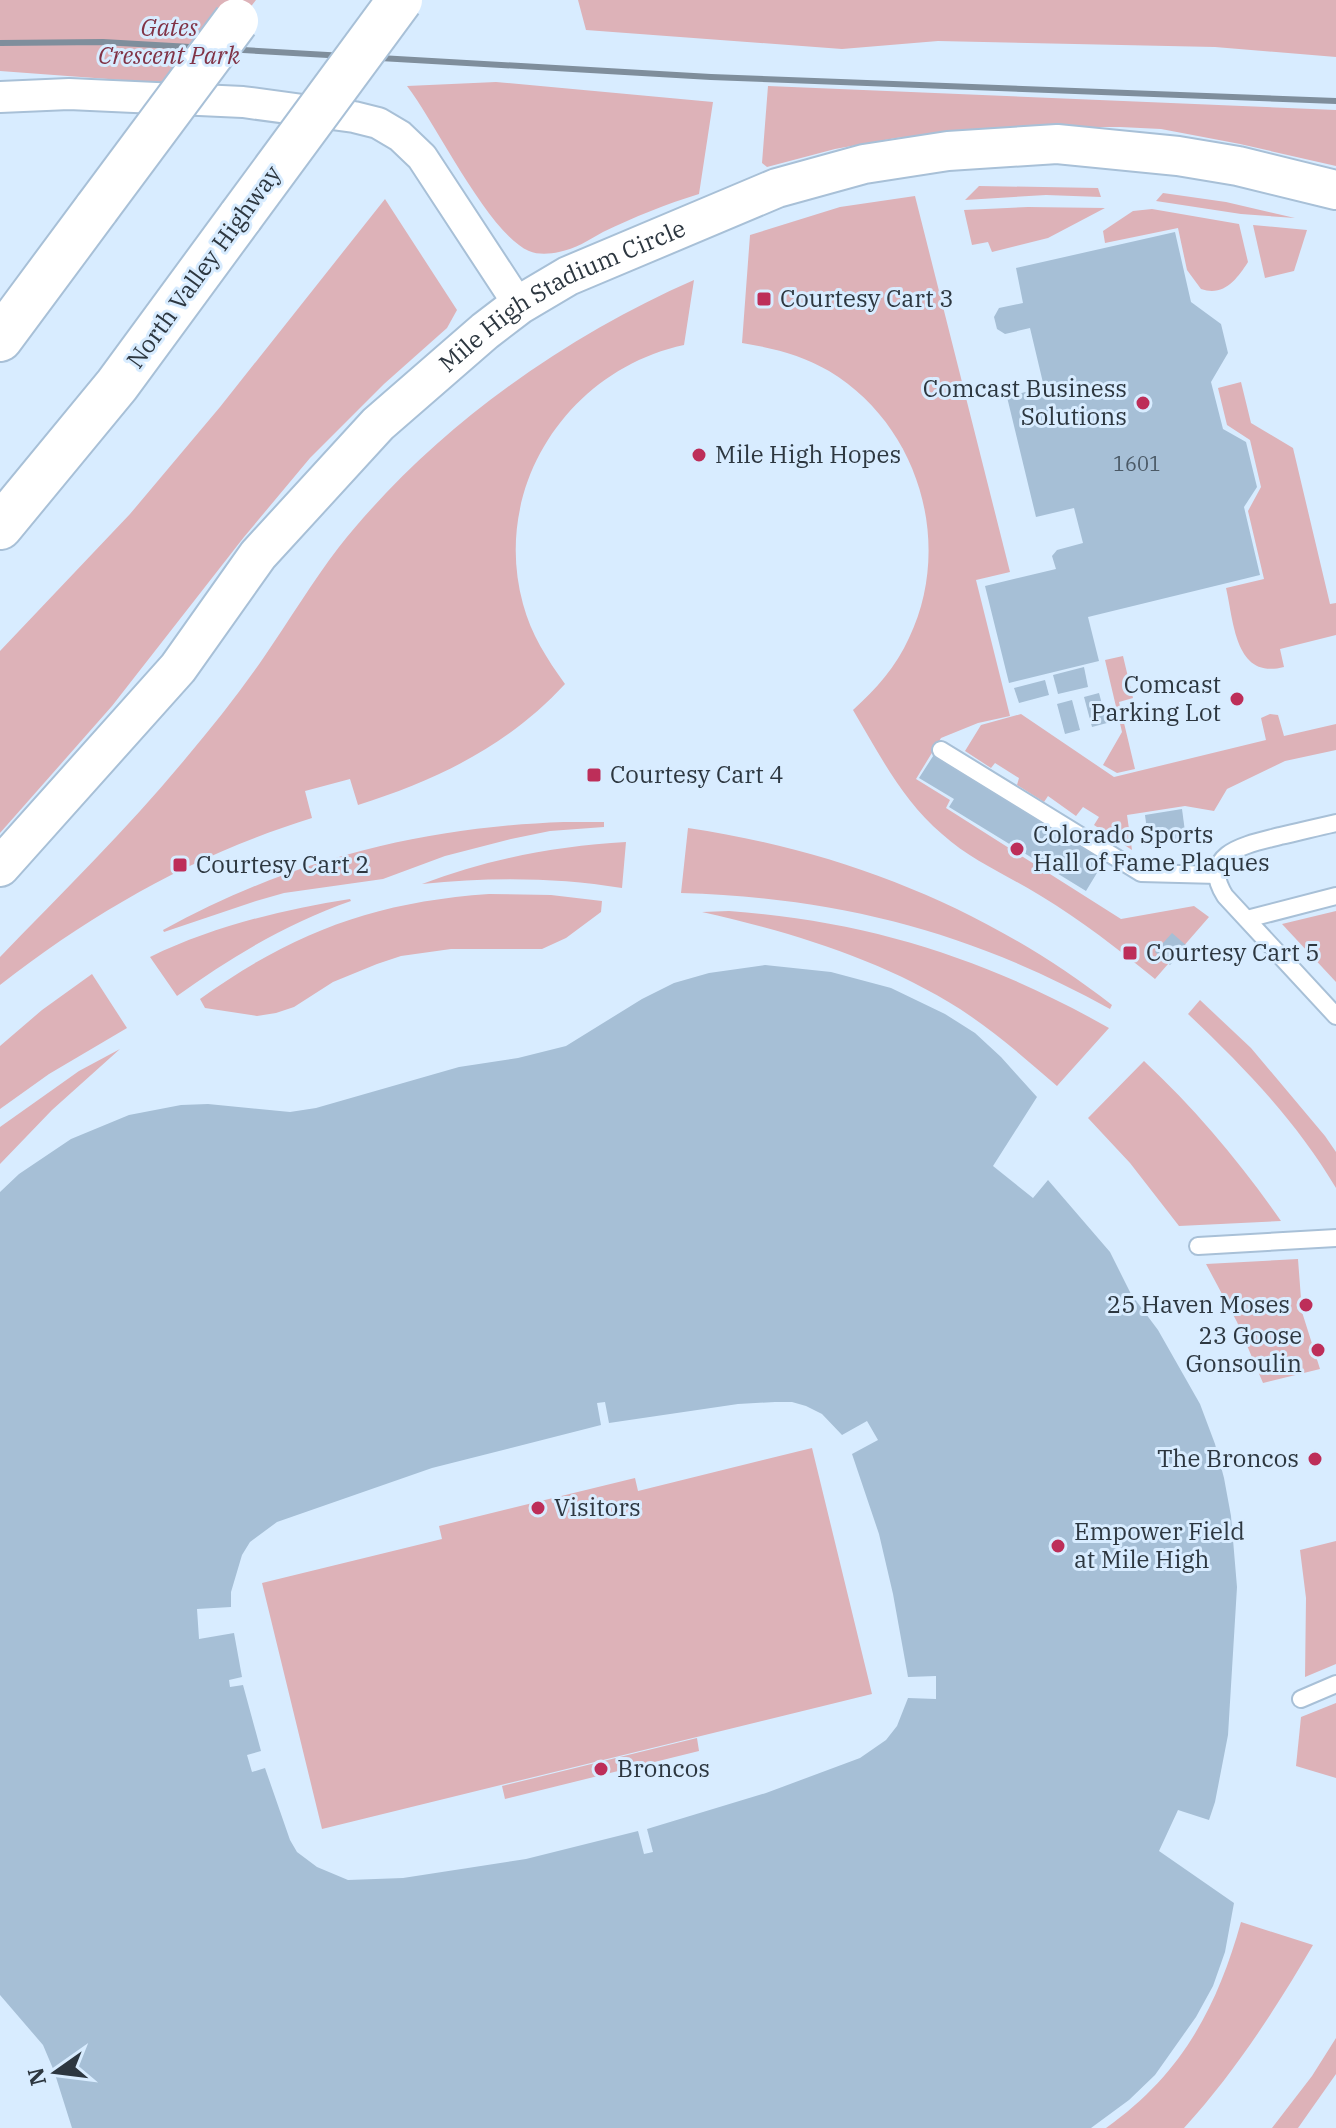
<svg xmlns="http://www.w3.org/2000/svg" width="1336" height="2128" viewBox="0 0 1336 2128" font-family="'IBM Plex Serif',serif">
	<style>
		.green { fill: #ddb2b8 }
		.building { fill: #a6bfd6; fill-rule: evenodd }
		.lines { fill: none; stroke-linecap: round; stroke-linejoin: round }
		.service-casing { stroke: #a8c0d7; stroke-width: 20 }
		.minor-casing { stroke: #a8c0d7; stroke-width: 34 }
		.tertiary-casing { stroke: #a8c0d7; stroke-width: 42 }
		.motorway-casing { stroke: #a8c0d7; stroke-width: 48 }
		.service { stroke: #fff; stroke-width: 16 }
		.minor { stroke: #fff; stroke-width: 30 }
		.tertiary { stroke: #fff; stroke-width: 38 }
		.motorway { stroke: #fff; stroke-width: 44 }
		.rail { stroke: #7f8e9c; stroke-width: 6 }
		.motorway-bridge-casing { stroke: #a8c0d7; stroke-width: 48; stroke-linecap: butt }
		.motorway-bridge { stroke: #fff; stroke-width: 44 }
		.poi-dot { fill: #bd2e59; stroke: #d8ecff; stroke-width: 3 }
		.labels { text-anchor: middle; stroke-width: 6; stroke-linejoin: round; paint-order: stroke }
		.number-label { font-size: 20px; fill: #4b5966 }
		.park-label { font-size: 24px; font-style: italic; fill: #813346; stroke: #d8ecff }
		.street-label { font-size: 24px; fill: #2d3740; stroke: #d8ecff }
		.poi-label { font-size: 24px; fill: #2d3740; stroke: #d8ecff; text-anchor: start }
	</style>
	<rect width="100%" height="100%" fill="#d8ecff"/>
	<g class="green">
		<path d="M0,0h256l-67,85 -189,-14z"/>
		<path d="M578,0h758v57l-121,-10 -277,-6 -96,8 -256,-19z"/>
		<path d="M496,82l217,20 -14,92c-33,10 -65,23 -96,38 -14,8 -28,17 -44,20 -9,2 -21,3 -30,-1 -41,-18 -92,-126 -122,-165z"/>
		<path d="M768,86l568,24v56l-96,-22 -79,-15 -41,-2h-114l-110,11 -61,11 -68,18 -5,-4z"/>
		<path d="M979,186l119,2 3,9 -55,-2 -81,5z"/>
		<path d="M1163,193l63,9 69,16 -54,-4 -85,-13z"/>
		<path d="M915,196l95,376 -34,8 34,136 -32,7 -37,15 -25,41 34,21 -4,8 175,111 73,-13 15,11 -54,62c-37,-30 -74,-59 -114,-83 -34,-21 -69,-35 -99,-62 -39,-33 -63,-80 -89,-124 23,-21 43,-43 56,-72 45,-94 10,-213 -80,-267 -27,-16 -56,-23 -87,-28l8,-108 90,-28z"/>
		<path d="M385,199l72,111 -10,18 -63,56 -74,74 -66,79 -132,169 -112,127v-182l130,-137 90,-107z"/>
		<path d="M1028,207l77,1 -57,30 -56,14 -4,-10 -16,3 -8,-35z"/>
		<path d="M1152,209l87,15 9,38c-11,17 -24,35 -47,27l-14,-19 -9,-42 -73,15 -2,-12 30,-20z"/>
		<path d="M1253,225l54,5 -13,41 -29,7z"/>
		<path d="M694,280l-10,65c-116,25 -193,142 -161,259 8,30 24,55 42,80 -57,62 -128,96 -207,121l-8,-26 -45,12 7,27c-116,36 -216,92 -312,167v-28c63,-65 128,-129 186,-199 27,-32 54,-66 78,-101 25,-36 48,-75 75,-110 91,-115 222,-209 355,-267z"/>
		<path d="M1241,382l10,41 42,25 37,156 6,-1v32l-56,14 4,18c-49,13 -50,-45 -58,-79l38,-9 -16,-68 13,-24 -11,-47 -23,-15 -9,-37z"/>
		<path d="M1123,656l10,42 -14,4 16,67 -18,4 -14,-8 19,-33 -17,-72z"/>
		<path d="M1021,714l93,63 152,-37 -5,-22 9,-4 8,1 6,21 52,-12v26l-51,11 -58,28 -13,22 -29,-5 -58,9 5,35 -38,-25 5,-8 -16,-10 -7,9 -28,-20 -4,6 -27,-17 2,-7 -24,-15 -4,5 -26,-17 16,-26z"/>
		<path d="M564,822h40v5l-54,4 -39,8 -66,17 -62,23 -99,14 -28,8 -92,31 -1,-2c124,-69 260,-103 401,-108z"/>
		<path d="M688,828c155,23 299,80 424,177l-2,4c-139,-77 -270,-111 -429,-116z"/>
		<path d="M626,842l-4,46c-67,-11 -133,-11 -200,-4 66,-25 134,-38 204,-42z"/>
		<path d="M489,894l62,1 51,6 -1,11 -35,26 -24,11h-91l-50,7 -24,8 -44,18 -39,25 -18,6 -19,3 -52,-8 -5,-9c93,-67 175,-97 289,-105z"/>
		<path d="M350,899l1,2c-63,22 -120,56 -174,95l-27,-39c64,-31 131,-47 200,-58z"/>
		<path d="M729,911c140,10 258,48 380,117l-52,58c-31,-27 -62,-54 -97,-77 -77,-49 -169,-77 -258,-97z"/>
		<path d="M1336,911v71l-54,-58z"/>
		<path d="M92,974l35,54 -78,46 -49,35v-63l42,-36z"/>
		<path d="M1200,1000l51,48 74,88 11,16v36c-40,-67 -92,-121 -148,-174z"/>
		<path d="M120,1049l-68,61 -52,54v-37l79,-56z"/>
		<path d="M1144,1061c52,49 96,101 137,160l-102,5 -49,-63 -42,-45z"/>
		<path d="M1298,1259l4,53 18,57 -57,14 -26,-61 -31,-58z"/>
		<path d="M812,1448l60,246 -550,135 -60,-246 180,-44 -3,-13 196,-48 3,13z"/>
		<path d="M1336,1541v123l-31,13 1,-79 -6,-48z"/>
		<path d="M1336,1703v75l-40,-12 5,-49z"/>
		<path d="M697,1738l2,13 -194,48 -3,-13z"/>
		<path d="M1241,1922l72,23c-38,65 -78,127 -129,183h-78c75,-53 111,-120 135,-206z"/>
		<path d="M1336,2038v36l-38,54h-26l40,-52z"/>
	</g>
	<g class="building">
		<path d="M1175,232l16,70 30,22 7,29 -17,29 12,47 23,13 11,45 -13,20 16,68 -172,42 11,44 -90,22 -24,-97 71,-17 -4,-13 5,-6 26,-7 -9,-35 -38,9 -29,-120 37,-10 -14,-59 -25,6 -8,-5 -3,-12 5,-9 24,-5 -7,-35z"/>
		<path d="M1084,667l4,20 -30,7 -5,-19z"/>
		<path d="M1045,680l4,15 -30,8 -5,-15z"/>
		<path d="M1099,693l8,30 -15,4 -8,-30z"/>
		<path d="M1072,700l8,30 -15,4 -8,-30z"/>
		<path d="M935,753l171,105 -20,33 -137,-84 5,-8 -35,-21z"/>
		<path d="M1182,809l4,30 -37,6 -4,-30z"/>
		<path d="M1172,933l15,13 -17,19 -15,-13z"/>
		<path d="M765,965l66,7 60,16 54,26 30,19 26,24 36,40 -44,69 40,32 15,-18 62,72 21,42 27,36 42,74 15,40 9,34 7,38 6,71 -9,148 -13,67 -6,18 -31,-10 -19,41 75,52 -9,49 -12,34 -17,31 -41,58 -26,25 -38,28h-1019l-18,-57 -11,-26 -43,-50v-803l19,-18 52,-35 58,-24 52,-10 27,-1 82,8 26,-4 143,-41 59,-9 48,-12 76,-47 32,-16 35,-10zM605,1402l4,21 129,-19 37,-2h17l14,4 16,8 20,21 25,-14 11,19 -26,14 27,80 14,60 15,83 28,-1v23l-28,-1 -11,28 -11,14 -26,18 -94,35 -119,36 6,23 -9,2 -6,-23 -112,28 -123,19 -55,2 -31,-13 -20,-15 -7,-12 -25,-72 -13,4 -5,-17 14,-4 -18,-66 -13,2 -1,-7 13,-3 -8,-44 -35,6 -2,-30 34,-2v-15l11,-37 8,-13 27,-20 155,-54 169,-43 -4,-22z"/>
	</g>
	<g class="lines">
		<g class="service-casing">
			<g id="service">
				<path d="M941,750l200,123 77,2"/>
				<path d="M1336,823c-19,4 -37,9 -56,13 -30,8 -83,16 -55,60l111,120"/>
				<path d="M1247,919l89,-23"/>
				<path d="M1198,1246l138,-8"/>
				<path d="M1301,1699l35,-15"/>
			</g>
		</g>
		<g class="minor-casing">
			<path id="minor" d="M0,97l69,-3 174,8 111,15 24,6 22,13 22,21 97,148"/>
		</g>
		<g class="tertiary-casing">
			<g id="tertiary">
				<path id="s1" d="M0,867l178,-199 80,-113 120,-131 107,-93 34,-26 49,-29 209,-88 87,-24 84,-13 109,-7 121,12 60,10 98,24"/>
			</g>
		</g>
		<g class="motorway-casing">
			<g id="motorway">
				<path d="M0,339l97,-131"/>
				<path d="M0,527l117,-142 124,-169"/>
			</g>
		</g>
		<use href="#service" class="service"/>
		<use href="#minor" class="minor"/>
		<use href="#tertiary" class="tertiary"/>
		<use href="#motorway" class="motorway"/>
		<path class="rail" d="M0,43l103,-1 608,35 625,24"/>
		<g class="motorway-bridge-casing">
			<g id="motorway-bridge">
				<path d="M97,208l139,-187"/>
				<path d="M241,216l159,-216"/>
			</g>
		</g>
		<use href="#motorway-bridge" class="motorway-bridge"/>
	</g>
	<g class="poi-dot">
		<rect x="756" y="291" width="16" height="16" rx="4"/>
		<circle cx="1143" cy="403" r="8"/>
		<circle cx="699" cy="455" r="8"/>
		<circle cx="1237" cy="699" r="8"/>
		<rect x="586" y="767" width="16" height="16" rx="4"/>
		<circle cx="1017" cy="849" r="8"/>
		<rect x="172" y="857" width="16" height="16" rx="4"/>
		<rect x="1122" y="945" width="16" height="16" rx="4"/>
		<circle cx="1306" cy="1305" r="8"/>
		<circle cx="1318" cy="1350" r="8"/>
		<circle cx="1315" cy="1459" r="8"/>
		<circle cx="538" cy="1508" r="8"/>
		<circle cx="1058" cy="1546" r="8"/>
		<circle cx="601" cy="1769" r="8"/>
	</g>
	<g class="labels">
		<g class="number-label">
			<text x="1137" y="471">1601</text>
		</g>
		<g class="park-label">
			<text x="169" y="36">Gates<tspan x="169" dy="28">Crescent Park</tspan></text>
		</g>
		<g class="street-label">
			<text transform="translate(204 267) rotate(-54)" y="8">North Valley Highway</text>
			<text dy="8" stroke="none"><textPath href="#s1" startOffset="810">Mile High Stadium Circle</textPath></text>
		</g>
		<g class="poi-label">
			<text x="780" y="307">Courtesy Cart 3</text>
			<text x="1127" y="397" text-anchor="end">Comcast Business<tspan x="1127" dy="28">Solutions</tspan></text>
			<text x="715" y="463">Mile High Hopes</text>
			<text x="1221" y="693" text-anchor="end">Comcast<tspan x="1221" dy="28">Parking Lot</tspan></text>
			<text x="610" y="783">Courtesy Cart 4</text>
			<text x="1033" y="843">Colorado Sports<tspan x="1033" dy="28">Hall of Fame Plaques</tspan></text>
			<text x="196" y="873">Courtesy Cart 2</text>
			<text x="1146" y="961">Courtesy Cart 5</text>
			<text x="1290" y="1313" text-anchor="end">25 Haven Moses</text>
			<text x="1302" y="1344" text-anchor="end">23 Goose<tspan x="1302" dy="28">Gonsoulin</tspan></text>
			<text x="1299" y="1467" text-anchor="end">The Broncos</text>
			<text x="554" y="1516">Visitors</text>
			<text x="1074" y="1540">Empower Field<tspan x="1074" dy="28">at Mile High</tspan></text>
			<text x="617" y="1777">Broncos</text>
		</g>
	</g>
	<g transform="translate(56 2072) rotate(256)" stroke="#d8ecff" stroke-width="6" paint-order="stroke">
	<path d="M0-6L14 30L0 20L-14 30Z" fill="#2d3740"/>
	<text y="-12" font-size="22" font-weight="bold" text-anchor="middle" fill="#2d3740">N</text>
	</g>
</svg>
